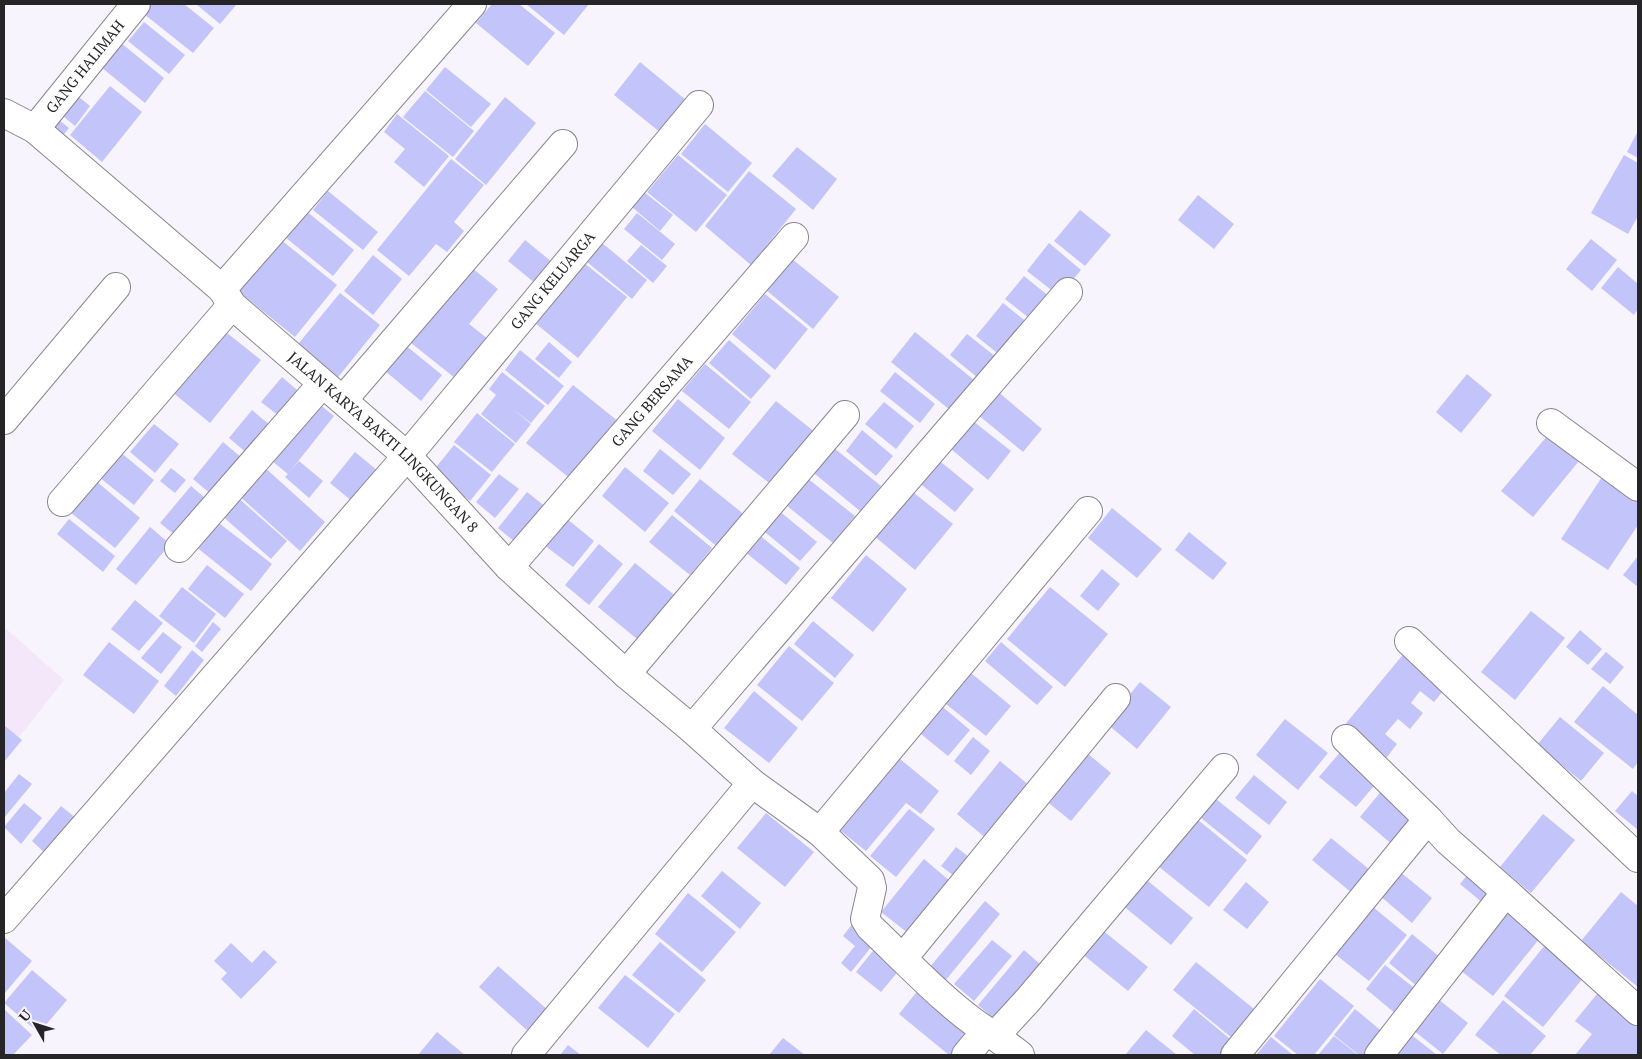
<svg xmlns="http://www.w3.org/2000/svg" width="1642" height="1059" viewBox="0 0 1642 1059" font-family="'PT Serif',serif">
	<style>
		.commercial { fill: #f5e7fa }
		.building { fill: #c2c4fa }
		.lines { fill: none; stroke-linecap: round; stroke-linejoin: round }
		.minor-casing { stroke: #89858e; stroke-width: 30 }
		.minor { stroke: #fff; stroke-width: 28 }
		.labels { text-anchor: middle; stroke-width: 4; stroke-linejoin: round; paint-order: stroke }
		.street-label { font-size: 15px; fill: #252427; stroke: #f8f4fe }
	</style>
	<rect width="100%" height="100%" fill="#f8f4fe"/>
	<path class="commercial" d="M4,627l60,53 -60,76z"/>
	<g class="building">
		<path d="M152,4h32l30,24 -21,25 -49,-39z"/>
		<path d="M196,4h41l-17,20z"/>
		<path d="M492,4h27l36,29 -27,33 -52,-43z"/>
		<path d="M526,4h63l-25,31z"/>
		<path d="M144,22l41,33 -16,19 -41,-33z"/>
		<path d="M121,43l43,35 -19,25 -44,-36z"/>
		<path d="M640,62l52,43 -26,32 -52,-42z"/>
		<path d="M445,67l46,37 -20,23 -45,-37z"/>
		<path d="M110,86l32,26 -40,50 -32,-27z"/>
		<path d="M425,91l49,40 -21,26 -50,-40z"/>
		<path d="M74,93l16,13 -15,20 -17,-14z"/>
		<path d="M505,97l31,26 -50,62 -31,-26z"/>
		<path d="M397,114l52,42 -25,31 -30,-25 11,-13 -21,-17z"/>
		<path d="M54,116l15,12 -10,12 -15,-12z"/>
		<path d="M705,124l47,39 -24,29 -47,-38z"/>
		<path d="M1638,131v27l-11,-6z"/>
		<path d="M797,147l40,32 -24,31 -41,-34z"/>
		<path d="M678,155l49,40 -31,37 -49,-40z"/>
		<path d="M1624,155l14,8v53l-10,18 -37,-21z"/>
		<path d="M451,159l33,26 -30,37 10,9 -17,21 -11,-8 -27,32 -32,-26z"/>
		<path d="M749,171l47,38 -45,56 -46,-39z"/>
		<path d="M328,191l50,41 -15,18 -50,-40z"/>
		<path d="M644,192l29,23 -13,16 -28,-24z"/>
		<path d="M1198,195l36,29 -20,25 -36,-29z"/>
		<path d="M1080,210l31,25 -26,31 -31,-25z"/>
		<path d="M306,211l48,39 -21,26 -48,-39z"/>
		<path d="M637,213l38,31 -13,16 -38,-31z"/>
		<path d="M280,239l57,46 -42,52 -57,-46z"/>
		<path d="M1591,239l26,21 -25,31 -26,-22z"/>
		<path d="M525,240l33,27 -17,21 -33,-27z"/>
		<path d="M602,243l45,37 -15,19 -45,-37z"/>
		<path d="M1049,243l32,27 -22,26 -32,-25z"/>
		<path d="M641,245l26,21 -14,17 -26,-22z"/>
		<path d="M373,255l29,24 -29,36 -29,-24z"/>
		<path d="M792,259l47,38 -26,32 -47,-39z"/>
		<path d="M584,263l43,34 -49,61 -43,-35z"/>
		<path d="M467,264l31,25 -29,35 19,15 -33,39 -49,-39z"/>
		<path d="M1618,267l20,17v25l-4,6 -33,-27z"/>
		<path d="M1024,276l32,26 -18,23 -33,-26z"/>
		<path d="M340,293l40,32 -49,61 -37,-37z"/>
		<path d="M765,294l43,35 -33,41 -43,-36z"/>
		<path d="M1003,303l30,24 -27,33 -30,-24z"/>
		<path d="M217,325l44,35 -51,63 -44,-36z"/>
		<path d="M915,332l59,48 -24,30 -59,-48z"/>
		<path d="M967,334l29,23 -18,21 -28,-23z"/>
		<path d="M399,340l43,35 -21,26 -43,-36z"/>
		<path d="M729,340l42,36 -20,23 -42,-36z"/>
		<path d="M549,342l23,20 -13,16 -24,-19z"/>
		<path d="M520,350l44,36 -16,19 -43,-35z"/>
		<path d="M705,364l46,38 -22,27 -47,-38z"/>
		<path d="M502,372l43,34 -14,17 -18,-14 18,15 -15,19 -35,-29 15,-19 -7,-6z"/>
		<path d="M895,372l40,32 -15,19 -40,-32z"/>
		<path d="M1467,374l25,21 -31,38 -25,-21z"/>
		<path d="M282,377l21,18 -20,24 -22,-17z"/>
		<path d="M573,385l46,37 -47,58 -46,-37z"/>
		<path d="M996,390l46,39 -19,23 -46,-38z"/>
		<path d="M313,399l21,17 -46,58 -21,-17z"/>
		<path d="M678,399l47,39 -25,32 -48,-39z"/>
		<path d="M776,401l40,32 -43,53 -41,-32z"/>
		<path d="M884,402l30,24 -18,23 -31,-25z"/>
		<path d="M252,410l19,16 -23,28 -19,-16z"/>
		<path d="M477,413l38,31 -23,28 -38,-30z"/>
		<path d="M973,421l38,30 -23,29 -37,-31z"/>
		<path d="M154,424l25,20 -24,29 -25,-21z"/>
		<path d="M862,430l31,26 -17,20 -30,-25z"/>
		<path d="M1548,435l31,26 -46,56 -32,-26z"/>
		<path d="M223,442l19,16 -30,37 -19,-16z"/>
		<path d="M829,444l52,42 -21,25 -51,-42z"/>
		<path d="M454,445l37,30 -21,26 -37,-30z"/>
		<path d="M660,449l31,25 -18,21 -30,-24z"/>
		<path d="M120,452l34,28 -20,25 -35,-28z"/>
		<path d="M355,452l23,19 -25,31 -23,-19z"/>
		<path d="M936,458l38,31 -19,23 -38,-31z"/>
		<path d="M299,461l24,20 -14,17 -24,-21z"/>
		<path d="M262,465l63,57 -25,29 -64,-58z"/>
		<path d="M625,467l44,36 -24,29 -43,-36z"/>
		<path d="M171,468l15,12 -11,13 -15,-12z"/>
		<path d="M499,474l20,15 -24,29 -19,-16z"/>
		<path d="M802,474l53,42 -22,27 -52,-42z"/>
		<path d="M1604,474l34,23v28l-30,45 -47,-31z"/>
		<path d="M700,479l46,37 -26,33 -46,-38z"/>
		<path d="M96,481l44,37 -25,30 -45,-36z"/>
		<path d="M904,485l49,39 -38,46 -48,-40z"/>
		<path d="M191,486l15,13 -31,36 -15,-12z"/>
		<path d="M527,492l24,19 -30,36 -23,-19z"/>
		<path d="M236,496l51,45 -16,18 -51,-45z"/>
		<path d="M1112,508l50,41 -25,29 -49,-40z"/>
		<path d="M778,510l39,32 -17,19 -39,-32z"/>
		<path d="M672,515l40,33 -22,27 -41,-33z"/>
		<path d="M566,518l28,23 -21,26 -29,-22z"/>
		<path d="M69,519l46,37 -12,16 -46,-38z"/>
		<path d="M215,520l57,44 -21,27 -56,-45z"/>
		<path d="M150,527l20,17 -34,41 -20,-16z"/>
		<path d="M752,529l48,39 -14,17 -47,-38z"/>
		<path d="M1189,532l38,31 -14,17 -38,-30z"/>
		<path d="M599,544l24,20 -34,41 -24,-20z"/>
		<path d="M866,555l41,34 -34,43 -42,-34z"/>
		<path d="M1638,556v31l-15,-12z"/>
		<path d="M635,563l43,35 -36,45 -44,-36z"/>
		<path d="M207,565l37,29 -19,24 -37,-29z"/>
		<path d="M1102,569l18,15 -22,27 -18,-15z"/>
		<path d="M182,587l34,27 -22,29 -35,-27z"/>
		<path d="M1050,587l58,47 -43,53 -58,-48z"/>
		<path d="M135,600l28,23 -24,28 -28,-22z"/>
		<path d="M1531,611l34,27 -50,62 -34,-28z"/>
		<path d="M813,621l41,34 -19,23 -41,-34z"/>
		<path d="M213,622l8,7 -19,23 -7,-6z"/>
		<path d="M1580,630l22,19 -14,16 -22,-18z"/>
		<path d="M163,632l19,15 -21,27 -20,-16z"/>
		<path d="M109,642l50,39 -25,33 -51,-39z"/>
		<path d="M1001,642l52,45 -16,18 -52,-44z"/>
		<path d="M789,646l45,37 -32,38 -45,-36z"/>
		<path d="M192,650l12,10 -28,36 -12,-10z"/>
		<path d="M1406,651l42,34 -14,17 -14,-11 -9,12 12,10 -13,16 -12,-10 -13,15 12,10 -13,17 -41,-34z"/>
		<path d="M1606,652l18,15 -14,17 -19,-15z"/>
		<path d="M971,673l40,33 -25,30 -40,-32z"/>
		<path d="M1140,682l31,25 -34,42 -31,-26z"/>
		<path d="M1603,686l35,29v47l-5,7 -59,-47z"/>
		<path d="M754,691l44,37 -29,35 -45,-35z"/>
		<path d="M938,703l32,27 -22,26 -32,-26z"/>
		<path d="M1560,717l44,36 -23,28 -44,-36z"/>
		<path d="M1285,719l43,34 -30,37 -42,-35z"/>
		<path d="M4,725l18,15 -18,22z"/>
		<path d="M973,737l17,14 -19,24 -17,-14z"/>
		<path d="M1081,748l30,25 -40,48 -31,-25z"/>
		<path d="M1342,750l37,30 -23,27 -37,-30z"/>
		<path d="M900,759l39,32 -18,23 -15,-11 -40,48 -35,-28 40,-49 10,8z"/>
		<path d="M1000,761l30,25 -43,53 -30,-25z"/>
		<path d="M19,774l13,10 -28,34v-25z"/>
		<path d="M1254,775l33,27 -18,23 -34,-27z"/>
		<path d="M1383,789l35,28 -24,29 -34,-29z"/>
		<path d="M1632,791l6,5v34l-23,-19z"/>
		<path d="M1216,799l46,37 -15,19 -46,-37z"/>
		<path d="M24,803l18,15 -21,26 -17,-17z"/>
		<path d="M61,806l16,13 -30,36 -15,-14z"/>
		<path d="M909,809l26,20 -39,48 -26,-21z"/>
		<path d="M766,813l48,39 -29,35 -48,-39z"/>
		<path d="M1543,814l32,26 -44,53 -31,-26z"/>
		<path d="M1192,815l55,45 -38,47 -56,-45z"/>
		<path d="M1331,838l39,32 -18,23 -40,-33z"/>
		<path d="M956,847l13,10 -15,19 -13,-10z"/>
		<path d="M924,859l26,22 -42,52 -27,-21z"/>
		<path d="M1472,869l29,24 -12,15 -29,-24z"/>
		<path d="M722,871l39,32 -21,26 -39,-33z"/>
		<path d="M1399,871l33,27 -20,25 -33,-28z"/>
		<path d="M1143,877l50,41 -22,27 -50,-41z"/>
		<path d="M1246,882l23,20 -22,27 -24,-19z"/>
		<path d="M1621,892l17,14v81l-57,-46z"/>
		<path d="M688,893l48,39 -34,40 -47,-38z"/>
		<path d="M985,901l15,13 -55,67 -16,-13z"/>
		<path d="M1373,907l34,28 -38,46 -34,-27z"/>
		<path d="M1512,907l32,26 -51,63 -33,-26z"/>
		<path d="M853,923l24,17 -26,32 -10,-9 14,-17 -12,-10z"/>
		<path d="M1096,925l52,42 -20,24 -52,-42z"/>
		<path d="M1412,934l35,29 -23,29 -35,-29z"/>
		<path d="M4,937l28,24 -28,33z"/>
		<path d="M992,940l20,16 -38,45 -20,-17z"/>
		<path d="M1549,940l39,32 -45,55 -39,-31z"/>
		<path d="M660,942l46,38 -27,33 -47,-38z"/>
		<path d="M231,943l21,20 12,-13 13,12 -36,37 -20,-20 6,-6 -13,-12z"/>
		<path d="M876,947l25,21 -20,24 -25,-20z"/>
		<path d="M1024,950l16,14 -46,55 -16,-14z"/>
		<path d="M1196,962l58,47 -23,28 -58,-47z"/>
		<path d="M1385,965l37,29 -20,25 -36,-30z"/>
		<path d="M498,966l51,45 -19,22 -51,-46z"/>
		<path d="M32,970l35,30 -28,33 -35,-30z"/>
		<path d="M625,975l50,39 -27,34 -50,-40z"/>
		<path d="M1320,979l34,27 -40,49h-16l-24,-19z"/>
		<path d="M919,989l57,46 -17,20h-10l-50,-41z"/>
		<path d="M1601,989l37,30v36h-63l17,-21 -17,-13z"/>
		<path d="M1438,999l30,24 -25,31 -30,-24z"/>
		<path d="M1503,1000l43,36 -16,19h-29l-26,-20z"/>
		<path d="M4,1009l28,26 -19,20h-9z"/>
		<path d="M1194,1009l42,35 -9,11h-32l-23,-19z"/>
		<path d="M1355,1009l29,24 -18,22h-7l-25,-20z"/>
		<path d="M1146,1030l31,25h-52z"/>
		<path d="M437,1032l28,23h-47z"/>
		<path d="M1409,1033l28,22h-47z"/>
		<path d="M1334,1036l24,19h-40z"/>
		<path d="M1271,1037l22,18h-37z"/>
		<path d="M783,1038l22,17h-36z"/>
		<path d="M568,1045l13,10h-21z"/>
	</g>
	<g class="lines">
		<g class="minor-casing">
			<g id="minor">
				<path id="s1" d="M4,113l31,16 187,160 10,16 175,151 102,111 117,107 66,55 60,54 68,49 50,48 2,8 -7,31 5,8c35,33 84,86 125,109l33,-36 196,-232"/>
				<path id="s2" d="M35,129l101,-125"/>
				<path d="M222,289l250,-285"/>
				<path d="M343,400l220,-256"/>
				<path d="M4,420l112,-133"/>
				<path d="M1551,423l87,64"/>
				<path d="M62,502l170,-197"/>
				<path d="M179,548l143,-164"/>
				<path id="s3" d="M509,567l285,-330"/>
				<path d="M1409,641l229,217"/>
				<path d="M626,674l219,-259"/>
				<path d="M692,729l376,-437"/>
				<path d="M1346,739l82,80"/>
				<path d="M820,832l268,-321"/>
				<path id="s4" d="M4,919l403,-463 292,-351"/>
				<path d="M903,958l213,-260"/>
				<path d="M995,1036l25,19"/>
				<path d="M526,1055l226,-272"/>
				<path d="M966,1055l20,-24"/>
				<path d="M1235,1055l193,-236 20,22 58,51"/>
				<path d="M1379,1055l127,-163 132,119"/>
			</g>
		</g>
		<use href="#minor" class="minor"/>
	</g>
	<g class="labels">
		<g class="street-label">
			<text dy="5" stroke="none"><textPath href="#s2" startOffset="80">GANG HALIMAH</textPath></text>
			<text dy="5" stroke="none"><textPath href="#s4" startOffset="842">GANG KELUARGA</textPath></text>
			<text dy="5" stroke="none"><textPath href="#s3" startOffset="219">GANG BERSAMA</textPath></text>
			<text dy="5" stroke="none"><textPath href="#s1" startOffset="504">JALAN KARYA BAKTI LINGKUNGAN 8</textPath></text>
		</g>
	</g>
	<rect width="1642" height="1059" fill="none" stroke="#252427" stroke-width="10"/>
	<g transform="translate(35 1024) rotate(309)" stroke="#f8f4fe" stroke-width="4" paint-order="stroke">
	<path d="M0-4L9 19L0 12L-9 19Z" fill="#252427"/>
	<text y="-8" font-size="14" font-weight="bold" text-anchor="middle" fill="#252427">U</text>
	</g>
</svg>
